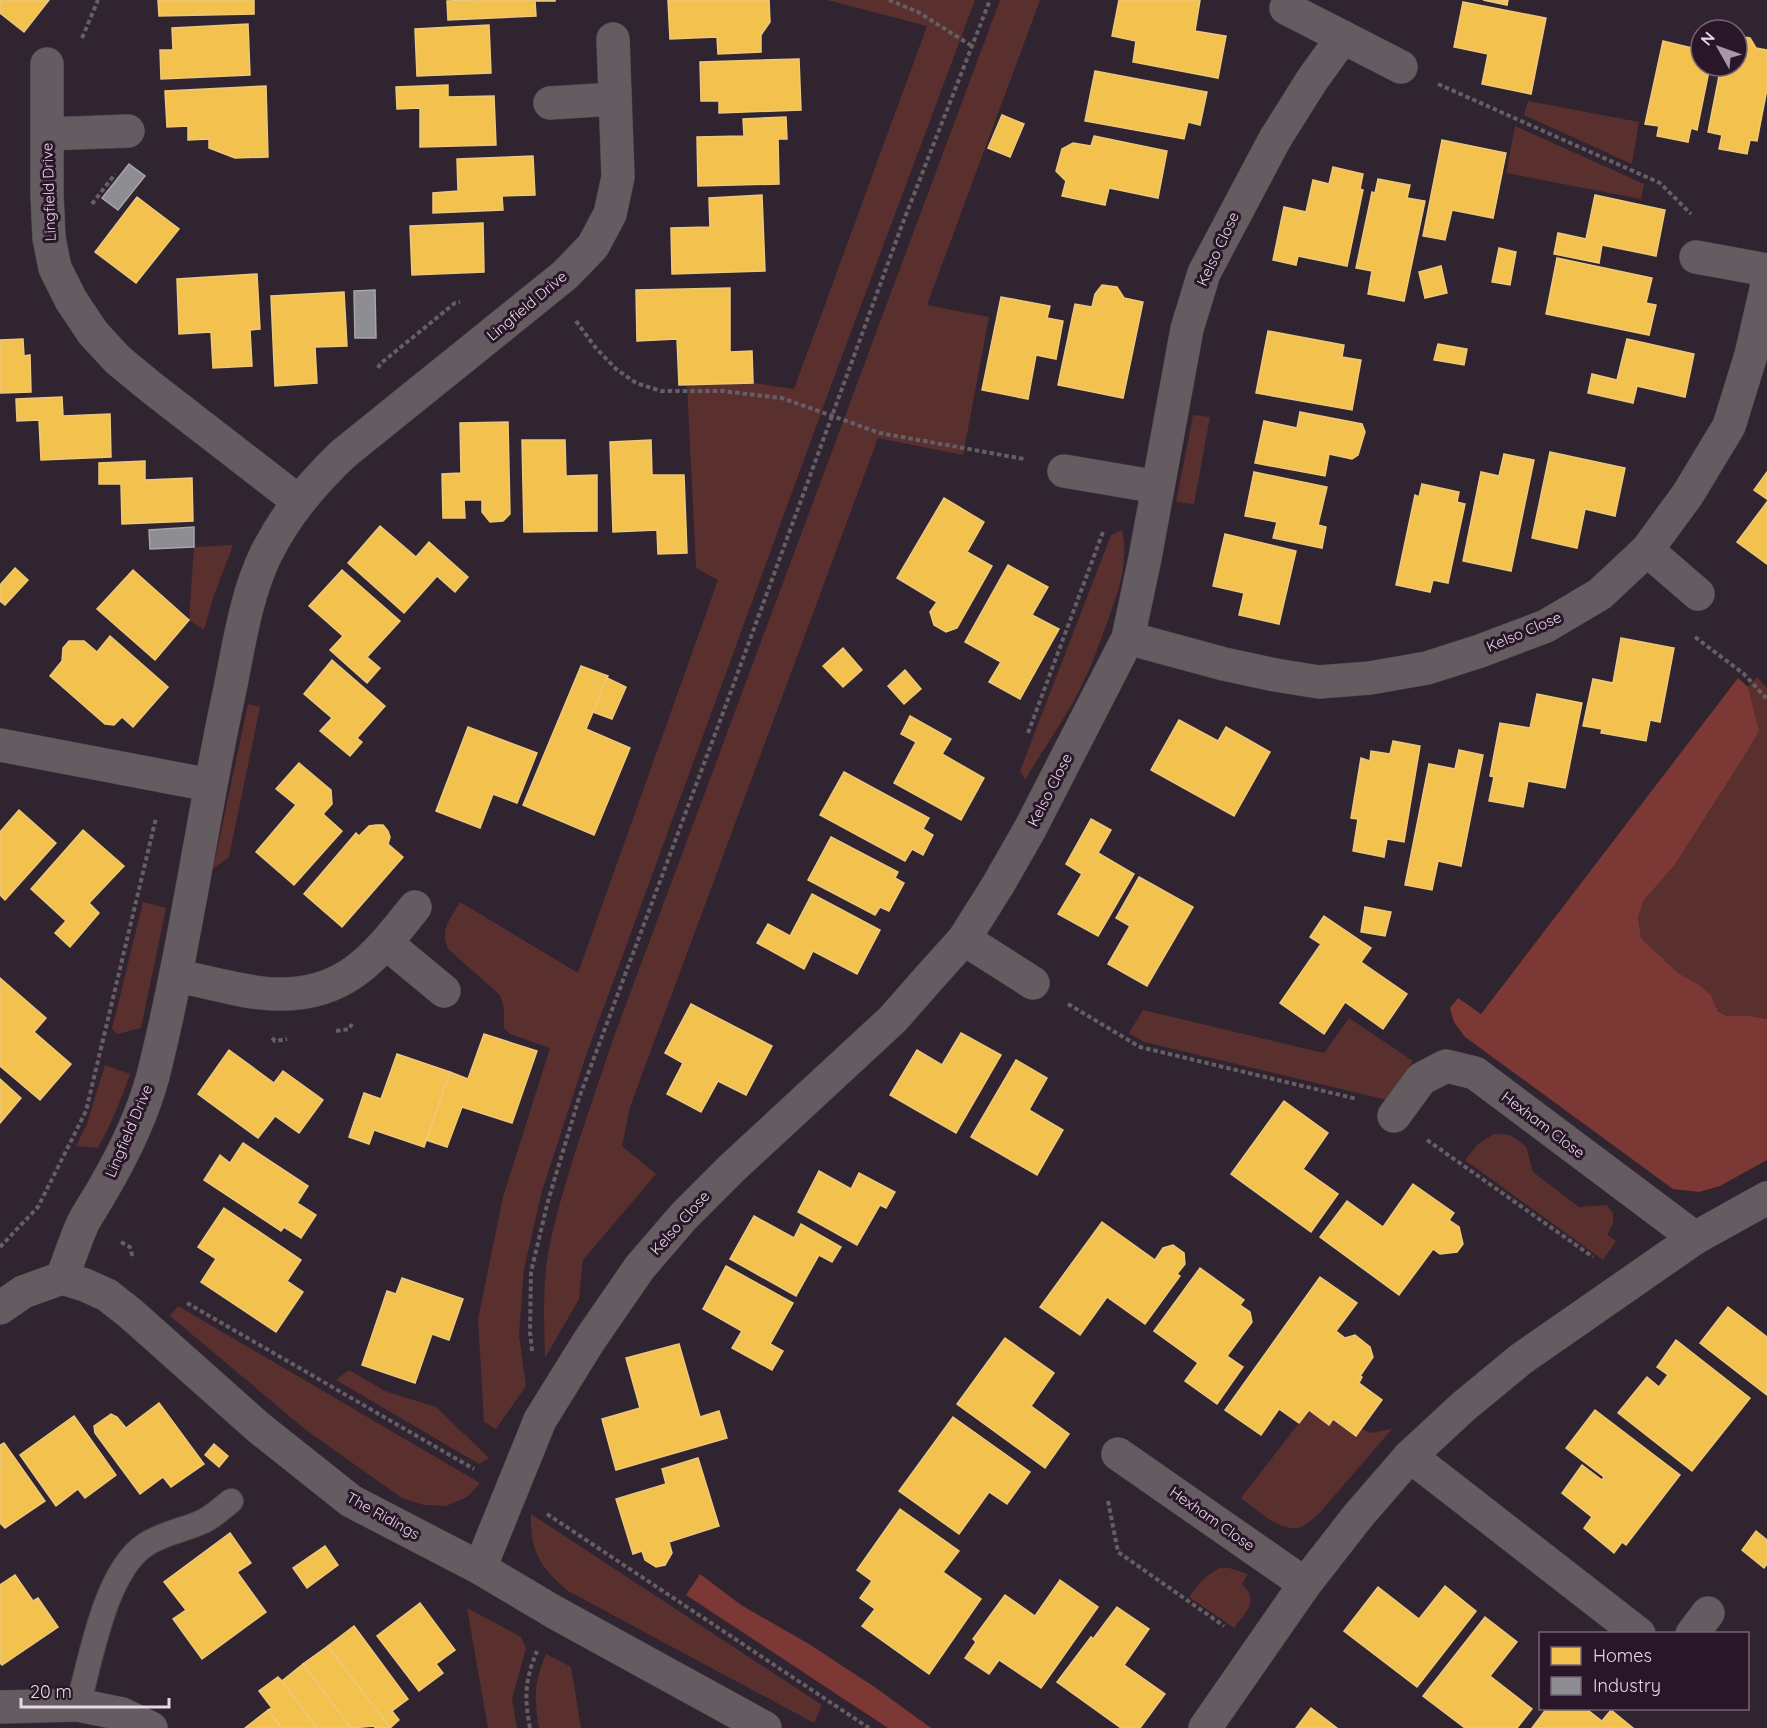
<svg xmlns="http://www.w3.org/2000/svg" width="1767" height="1728" viewBox="0 0 1767 1728" font-family="Quicksand,sans-serif">
	<style>
		.green { fill: #5a302e }
		.forest { fill: #7b3835 }
		.homes { fill: #f2c14e; stroke: #eec87b; stroke-width: 1.5 }
		.industry { fill: #8d8d92; stroke: #a8a4ab; stroke-width: 1.5 }
		.lines { fill: none; stroke-linecap: round; stroke-linejoin: round }
		.service-casing { stroke: #4b424b; stroke-width: 26 }
		.minor-casing { stroke: #4b424b; stroke-width: 34 }
		.path { stroke: #655e64; stroke-width: 4; stroke-dasharray: 4.5 3; stroke-linecap: butt }
		.service { stroke: #645c61; stroke-width: 24 }
		.minor { stroke: #645c61; stroke-width: 33 }
		.labels { text-anchor: middle; stroke-width: 6; stroke-linejoin: round; paint-order: stroke }
		.street-label { font-size: 15px; fill: #e6d8e5; stroke: #291629 }
	</style>
	<rect width="100%" height="100%" fill="#2f242f"/>
	<g class="green">
		<path d="M827,0h148l-136,364 -252,689 -45,138 -18,78 -5,66 7,51 -30,43 -12,-7 -6,-103 25,-122 47,-149 -40,-14 -6,-6v-19l-4,-14 -52,-46c-8,-20 2,-30 12,-47l118,71 140,-393 -22,-12 -9,-183 66,-2 41,6 133,-363z"/>
		<path d="M1000,0h40l-113,305 62,12 -26,138 -85,-17 -248,669 -8,39 34,28 -73,86 -4,39 -34,59c-1,-40 -3,-80 6,-119 15,-67 40,-132 61,-197z"/>
		<path d="M1528,101l111,21 -7,42 -108,-49z"/>
		<path d="M1515,126l129,58 -3,15 -135,-26z"/>
		<path d="M1193,415l17,2 -16,87 -18,-2z"/>
		<path d="M1122,530c7,32 -3,60 -14,90 -9,25 -18,50 -30,73 -16,30 -36,58 -53,87l-5,-9 91,-236z"/>
		<path d="M233,545l-20,53 -9,32 -15,-10 5,-73z"/>
		<path d="M1757,677l10,11v331l-18,-3h-22l-9,-6 -7,-15 -13,-11 -20,-11 -37,-35 -3,-21 6,-17 30,-34 73,-114 12,-21 -11,-44z"/>
		<path d="M248,704l12,3 -31,150 -16,12z"/>
		<path d="M143,902l23,6 -25,120 -24,6 -5,-5z"/>
		<path d="M1143,1010l181,43 25,-35 64,43 -26,39 -243,-58 -15,-9z"/>
		<path d="M105,1065l25,9c-9,26 -19,50 -32,74l-22,-2 11,-22z"/>
		<path d="M1494,1134l16,1 16,11 7,26 46,35 28,-2 6,8v10l-6,12 9,6 -13,19 -138,-100 13,-16z"/>
		<path d="M178,1306l302,177 -13,14 -21,9 -22,-1 -22,-7 -96,-68 -136,-114z"/>
		<path d="M349,1370l36,21 51,16 53,51 -10,6 -143,-84z"/>
		<path d="M1309,1410l20,15 4,-6 23,17 5,-8 9,5 22,-4 -75,87c-5,3 -11,9 -16,11 -20,7 -45,-18 -60,-29z"/>
		<path d="M531,1514l291,191 -8,18 -246,-132c-28,-24 -38,-39 -37,-77z"/>
		<path d="M1220,1568h9l19,6 -6,10c18,18 4,27 -8,44l-45,-31c9,-13 17,-22 31,-29z"/>
		<path d="M467,1608l54,29 5,11 -14,51 5,29h-29z"/>
		<path d="M546,1654l25,13 10,61h-42c-5,-30 -5,-46 7,-74z"/>
	</g>
	<g class="forest">
		<path d="M1738,678l10,9 11,44 -12,21 -73,114 -30,34 -6,17 3,21 37,35 20,11 13,11 7,16 9,5h22l18,3v141l-47,26 -21,6 -26,-3 -208,-152 -11,-15 -4,-14 8,-10 23,16z"/>
		<path d="M700,1574l41,31 68,39 67,44 55,40h-43l-202,-133z"/>
	</g>
	<g class="homes">
		<path d="M0,0h49l-25,32 -24,-19z"/>
		<path d="M158,0h96v14l-95,2z"/>
		<path d="M477,0h78v1h-20l1,15 -88,4 -1,-19z"/>
		<path d="M668,0h101l1,22 -9,13v17l-43,2 -1,-17 -47,2z"/>
		<path d="M1119,0h81l-5,31 31,5 -8,42 -85,-16 3,-21 -24,-5z"/>
		<path d="M1483,0h25l-1,5z"/>
		<path d="M1463,2l83,16 -15,76 -49,-10 6,-30 -34,-7z"/>
		<path d="M248,24l2,51 -89,4 -1,-29h13l-1,-22z"/>
		<path d="M489,25l2,48 -74,3 -2,-47z"/>
		<path d="M1737,36l13,2 6,10 11,2v39l-10,52 -7,-1 -3,14 -28,-5 3,-14 -14,-3 13,-66h16z"/>
		<path d="M1663,41l38,9v16h9l-13,64 -6,-2 -3,14 -31,-6 2,-10 -14,-2z"/>
		<path d="M799,59l2,51 -82,3v-12h-18l-1,-39z"/>
		<path d="M1095,71l112,21 -7,33 -12,-3 -4,17 -99,-18z"/>
		<path d="M448,85v12l46,-1 2,49 -76,2v-39l-23,1 -1,-22z"/>
		<path d="M266,86l2,71 -33,1 -26,-10v-9l-21,1v-14l-21,1 -2,-36z"/>
		<path d="M1002,115l22,9 -14,33 -22,-9z"/>
		<path d="M786,117l1,22h-9l1,45 -81,2 -1,-49 47,-1 -1,-17z"/>
		<path d="M1094,136l73,15 -9,47 -49,-10 -4,17 -43,-9 4,-15 -10,-10 6,-22 11,-6 18,3z"/>
		<path d="M1442,140l64,13 -13,65 -41,-8 -7,30 -22,-4z"/>
		<path d="M533,156l2,39 -33,1 1,14 -70,3v-20l25,-2 -1,-32z"/>
		<path d="M1333,167l30,7 -3,15 3,1 -16,76 -49,-10 -2,9 -23,-5 11,-53 22,5 7,-32 16,4z"/>
		<path d="M1378,179l32,6 -3,13 18,3 -21,100 -36,-7 4,-23 -16,-3 16,-76 3,1z"/>
		<path d="M762,195l3,76 -93,3 -1,-46 39,-1 -1,-29z"/>
		<path d="M1595,195l70,15 -9,46 -54,-11 -3,18 -45,-9 4,-21 28,6z"/>
		<path d="M137,197l42,32 -43,54 -41,-31z"/>
		<path d="M483,223l1,49 -72,3 -2,-49z"/>
		<path d="M1499,248l17,4 -6,33 -18,-3z"/>
		<path d="M1557,258l95,20 -6,25 10,2 -7,30 -103,-21z"/>
		<path d="M1441,266l6,27 -22,5 -6,-26z"/>
		<path d="M257,274l3,55 -10,1 2,36 -39,2 -2,-36 -32,2 -2,-55z"/>
		<path d="M1102,285l15,2 7,11 19,4 -20,96 -65,-13 17,-81 17,3 3,-13z"/>
		<path d="M730,288v64l22,-1 1,32 -74,2 -2,-46 -40,2 -1,-51z"/>
		<path d="M344,292l3,54 -32,1 2,36 -42,3 -4,-90z"/>
		<path d="M1001,297l49,9 -3,12 16,3 -7,38 -20,-4 -8,44 -46,-9z"/>
		<path d="M1268,331l76,14 -2,12 19,3 -9,50 -96,-17z"/>
		<path d="M23,339l1,17 6,-1 1,37 -31,1v-53z"/>
		<path d="M1627,339l67,15 -9,43 -48,-11 -4,17 -45,-10 4,-19 25,6z"/>
		<path d="M1438,344l29,5 -3,16 -30,-5z"/>
		<path d="M62,397l1,19 47,-2 1,43 -70,3 -2,-40 -22,1 -1,-22z"/>
		<path d="M1300,412l62,12 3,8 -7,23 -6,4 -23,-5 -4,22 -70,-13 9,-42 33,7z"/>
		<path d="M508,422l2,92 -7,7 -13,1 -8,-10v-12h-18l1,18h-22l-1,-44 19,-1 -1,-50z"/>
		<path d="M522,440h43l1,36 31,-1v56l-73,1z"/>
		<path d="M651,440l1,35h32l3,78 -29,1 -1,-24 -44,2 -3,-90z"/>
		<path d="M1550,452l75,16 -10,48 -30,-7 -8,39 -45,-10z"/>
		<path d="M1504,454l30,6 -23,111 -48,-10 18,-89 18,4z"/>
		<path d="M145,461v19l47,-2 1,43 -71,3 -1,-40h-22v-21z"/>
		<path d="M1254,472l73,15 -9,38 8,2 -4,21 -49,-10 4,-16 -32,-6z"/>
		<path d="M1767,472v27l-13,-9z"/>
		<path d="M1422,484l37,8 -2,10 8,2 -17,79 -15,-3 -3,12 -34,-7 19,-90 4,2z"/>
		<path d="M944,498l40,24 -17,30 25,14 -35,62 -11,4 -12,-7 -4,-13 7,-10 -40,-24z"/>
		<path d="M1767,502v62l-30,-22z"/>
		<path d="M380,526l36,31 13,-15 39,35 -13,15 -18,-16 -33,37 -56,-50z"/>
		<path d="M1225,534l71,17 -17,73 -40,-9 5,-22 -31,-7z"/>
		<path d="M1008,565l40,22 -16,28 27,14 -39,70 -31,-17 12,-20 -36,-20z"/>
		<path d="M15,568l13,12 -23,25 -5,-4v-16z"/>
		<path d="M133,570l56,50 -34,40 -58,-51z"/>
		<path d="M342,570l58,51 -33,36 13,11 -13,15 -37,-33 13,-14 -34,-30z"/>
		<path d="M110,636l58,51 -35,40 -11,-10 -8,8 -9,-1 -55,-48 12,-15 1,-13 6,-7h15l13,11z"/>
		<path d="M1621,638l53,10 -14,74 -10,-2 -4,21 -45,-8 1,-4 -19,-3 10,-47 20,4z"/>
		<path d="M843,648l19,22 -19,17 -20,-21z"/>
		<path d="M332,660l53,46 -28,32 5,4 -12,14 -30,-25 12,-13 -28,-24z"/>
		<path d="M581,666l27,10 -22,53 44,19 -36,87 -71,-30z"/>
		<path d="M905,670l16,19 -17,15 -16,-18z"/>
		<path d="M607,678l19,9 -14,32 -19,-7z"/>
		<path d="M1537,694l45,9 -17,85 -37,-7 -5,26 -34,-6 5,-24 -4,-1 10,-53 30,5z"/>
		<path d="M910,716l41,23 -9,15 42,24 -23,42 -67,-37 22,-41 -15,-8z"/>
		<path d="M1179,720l39,21 8,-14 44,25 -36,64 -83,-46z"/>
		<path d="M468,727l69,26 -20,50 -24,-9 -13,34 -44,-17z"/>
		<path d="M1393,741l27,5 -16,96 -17,-3 -3,18 -31,-6 5,-32 -7,-1 10,-60 9,3 1,-10 19,3z"/>
		<path d="M1459,750l24,5 -22,111 -23,-5 -6,29 -27,-5 24,-121 26,5z"/>
		<path d="M299,763l32,27 1,14 -9,10 19,17 -48,54 -38,-33 40,-47 -20,-16z"/>
		<path d="M844,772l85,46 -6,11 10,6 -10,20 -11,-6 -7,12 -85,-46z"/>
		<path d="M19,810l37,33 -51,57 -5,-5v-63z"/>
		<path d="M1091,819l20,11 -13,23 36,21 -36,62 -40,-22 24,-40 -16,-10z"/>
		<path d="M376,825h7l5,6 2,6 -2,7 15,13 -61,70 -38,-33 52,-61 3,3 10,-10z"/>
		<path d="M83,830l41,36 -35,37 10,10 -29,34 -15,-14 11,-12 -35,-32z"/>
		<path d="M831,837l67,35 -3,6 9,5 -15,28 -9,-4 -5,8 -67,-35z"/>
		<path d="M1139,877l54,30 -46,79 -39,-22 22,-38 -14,-8z"/>
		<path d="M812,894l68,36 -23,44 -44,-23 -9,18 -47,-26 11,-19 22,12z"/>
		<path d="M1365,907l26,5 -6,24 -24,-4z"/>
		<path d="M1324,916l47,32 -10,14 46,32 -24,35 -38,-27 -21,32 -44,-31 41,-59 -11,-7z"/>
		<path d="M0,978l46,40 -12,14 37,32 -31,36 -40,-34z"/>
		<path d="M691,1004l81,42 -26,49 -28,-14 -17,31 -34,-18 16,-31 -18,-10z"/>
		<path d="M961,1033l40,22 -45,78 -66,-38 27,-45 25,15z"/>
		<path d="M484,1034l53,17 -25,72 -50,-16 -15,40 -21,-7 24,-68 18,7z"/>
		<path d="M229,1050l45,33 9,-12 40,29 -24,33 -24,-17 -17,22 -60,-44z"/>
		<path d="M397,1054l53,18 -26,75 -50,-17 -5,14 -20,-7 15,-44 17,6z"/>
		<path d="M1016,1060l31,18 -18,32 34,20 -26,45 -66,-38z"/>
		<path d="M0,1079l21,19 -21,25z"/>
		<path d="M1284,1101l44,32 -25,36 35,25 -27,38 -80,-58z"/>
		<path d="M243,1143l65,43 -11,17 19,12 -15,23 -17,-11 -3,4 -77,-51 16,-25 10,8z"/>
		<path d="M819,1171l32,18 8,-16 36,19 -9,16 -6,-3 -23,40 -59,-33z"/>
		<path d="M1413,1184l41,29 -5,7 10,7 4,17 -6,8 -17,2 -7,-5 -34,46 -79,-58 27,-36 36,26z"/>
		<path d="M224,1208l77,52 -14,21 16,11 -27,40 -75,-50 15,-23 -18,-12z"/>
		<path d="M754,1216l40,22 7,-14 40,23 -9,15 -13,-7 -23,41 -66,-37z"/>
		<path d="M1102,1222l53,38 8,-12 10,-3 11,8 1,11 -8,10 3,2 -35,48 -38,-27 -27,38 -40,-28z"/>
		<path d="M726,1266l67,37 -23,41 13,7 -11,19 -40,-22 10,-17 -39,-22z"/>
		<path d="M1200,1268l44,32 -4,5 10,7 2,10 -25,34 16,11 -26,37 -32,-23 13,-18 -44,-32z"/>
		<path d="M1320,1277l37,26 -21,28 9,7 10,-3 15,12 3,10 -13,19 2,1 -3,6 23,17 -26,36 -23,-17 -4,6 -20,-15 -10,13 -20,-14 -18,26 -36,-25z"/>
		<path d="M402,1278l61,21 -14,41 -17,-6 -17,49 -53,-18 25,-74 9,3z"/>
		<path d="M1728,1307l39,30v58l-67,-52z"/>
		<path d="M1005,1338l49,35 -23,33 38,28 -24,34 -88,-64z"/>
		<path d="M1676,1340l74,58 -58,73 -74,-58 29,-36 12,10 9,-12 -11,-8z"/>
		<path d="M679,1344l21,73 19,-6 8,27 -111,32 -14,-51 38,-11 -14,-50z"/>
		<path d="M159,1403l45,61 -33,23 -8,-10 -23,17 -45,-61 -1,-7 17,-12 6,3 9,11z"/>
		<path d="M1595,1410l85,65 -54,70 -4,-3 -8,11 -30,-25 8,-11 -30,-24 20,-28 20,15 2,-3 -38,-29z"/>
		<path d="M74,1416l42,59 -31,23 -7,-9 -22,17 -36,-51z"/>
		<path d="M953,1417l77,55 -23,32 -18,-12 -30,42 -60,-43z"/>
		<path d="M4,1443l41,58 -40,27 -5,-5v-78z"/>
		<path d="M214,1444l14,12 -9,11 -14,-12z"/>
		<path d="M698,1458l21,68 -50,16 3,11 -7,12 -9,2 -11,-7 -3,-9 -9,3 -17,-55 50,-15 -4,-15z"/>
		<path d="M900,1509l59,42 -16,21 38,27 -52,75 -67,-48 13,-17 -15,-11 12,-17 -15,-11z"/>
		<path d="M1756,1531l11,9v24l-3,4 -22,-18z"/>
		<path d="M230,1533l21,30 -14,9 29,40 -64,47 -29,-40 13,-9 -22,-28z"/>
		<path d="M325,1546l13,19 -31,23 -14,-20z"/>
		<path d="M15,1575l18,26 5,-3 20,29 -56,38 -2,-2v-78z"/>
		<path d="M1060,1580l38,27 -57,81 -42,-28 -10,14 -24,-16 11,-16 -3,-3 32,-44 30,21z"/>
		<path d="M1445,1586l31,25 -59,76 -73,-56 34,-44 41,32z"/>
		<path d="M420,1603l35,47 -19,14 7,9 -24,18 -42,-55z"/>
		<path d="M1117,1607l32,22 -25,36 41,29 -25,34h-19l-64,-46 34,-45 2,2z"/>
		<path d="M1485,1617l32,25 -27,34 42,33 -15,19h-52l-42,-32z"/>
		<path d="M354,1626l54,73 -16,12 7,9 -9,8 -62,-82z"/>
		<path d="M328,1646l62,82h-15l-1,-2 -23,2 -48,-64z"/>
		<path d="M303,1664l48,64h-34l-35,-47z"/>
		<path d="M278,1677l4,4 35,47h-35l-14,-18 4,-2 -13,-17z"/>
		<path d="M1311,1708l26,20h-41z"/>
		<path d="M1547,1708h38l17,13 9,-11 22,18h-101z"/>
		<path d="M268,1710l14,18h-37z"/>
	</g>
	<g class="industry">
		<path d="M129,164l16,12 -27,34 -16,-12z"/>
		<path d="M375,290l1,48h-21l-1,-47z"/>
		<path d="M194,527v20l-44,2 -1,-19z"/>
	</g>
	<g class="lines">
		<g class="service-casing">
			<path id="service" d="M78,1705c13,-46 27,-133 67,-160 18,-12 40,-15 59,-24 10,-5 18,-13 27,-20"/>
		</g>
		<g class="minor-casing">
			<g id="minor">
				<path d="M1286,8l115,59"/>
				<path d="M47,64v130l2,44 6,30 16,32 22,33 25,27 34,28 146,113"/>
				<path d="M550,103l65,-4"/>
				<path d="M48,134l80,-3"/>
				<path d="M1696,257l71,13"/>
				<path d="M1064,471l94,16"/>
				<path d="M1647,550l51,44"/>
				<path d="M1128,638l96,26 51,11 44,7 51,-4 57,-10 53,-17 66,-25 54,-32 47,-44 41,-56 41,-68 22,-71 16,-70"/>
				<path d="M0,745l210,40"/>
				<path d="M964,939l69,44"/>
				<path d="M386,943l58,48"/>
				<path d="M176,976c31,5 70,18 101,18 69,2 99,-38 138,-87"/>
				<path d="M1394,1116l27,-37 25,-13 29,7 220,165"/>
				<path d="M62,1278c7,-18 13,-37 21,-55 7,-13 16,-26 23,-39 19,-33 37,-71 47,-108 31,-123 48,-249 74,-373 11,-49 17,-104 39,-149 20,-40 46,-70 77,-100l222,-179 28,-29 17,-32 8,-37 -5,-138"/>
				<path d="M0,1308l23,-16 39,-14 23,7 22,10 23,18 128,114 93,74 129,67 74,44 211,116"/>
				<path d="M1118,1454l187,130"/>
				<path d="M1410,1456l229,178"/>
				<path d="M480,1568l60,-148 49,-79 51,-74 44,-51 48,-48 161,-149 36,-41 35,-39 34,-54 32,-56 98,-191 17,-80 42,-229 17,-56 71,-134 37,-59 31,-43"/>
				<path d="M1692,1634l16,-21"/>
				<path d="M0,1707l78,-2 44,9 29,14"/>
				<path d="M1205,1728l100,-144 53,-68 52,-60 54,-50 57,-47 174,-121 72,-40"/>
			</g>
		</g>
		<g class="path">
			<path d="M889,0l29,12 54,34"/>
			<path d="M82,38l16,-38"/>
			<path d="M1438,84l222,99 31,31"/>
			<path d="M92,204l23,-30"/>
			<path d="M576,321l19,26 21,22 20,14 25,8h61l60,7 98,35 144,26"/>
			<path d="M378,368l2,-4 75,-61 5,-1"/>
			<path d="M1695,637l49,37 23,25"/>
			<path d="M1028,733l75,-201"/>
			<path d="M1068,1004l72,43 217,52"/>
			<path d="M336,1031l13,-2 3,-5"/>
			<path d="M272,1038l3,3 12,-2"/>
			<path d="M1427,1140l166,117"/>
			<path d="M121,1242l9,5 3,12"/>
			<path d="M0,1247l38,-40 48,-96 70,-293"/>
			<path d="M187,1303l287,166"/>
			<path d="M532,1351l-2,-19 1,-60 17,-71 31,-103 151,-404 172,-469 88,-225"/>
			<path d="M1108,1501l10,51 106,74"/>
			<path d="M547,1514l322,214"/>
			<path d="M530,1728c-6,-31 -5,-48 7,-77"/>
		</g>
		<use href="#service" class="service"/>
		<use href="#minor" class="minor"/>
	</g>
	<g class="labels">
		<g class="street-label">
			<text transform="translate(49 192) rotate(-92)" y="5">Lingfield Drive</text>
			<text transform="translate(1218 249) rotate(-65)" y="5">Kelso Close</text>
			<text transform="translate(527 306) rotate(-40)" y="5">Lingfield Drive</text>
			<text transform="translate(1524 632) rotate(-23)" y="5">Kelso Close</text>
			<text transform="translate(1050 790) rotate(-63)" y="5">Kelso Close</text>
			<text transform="translate(1543 1125) rotate(37)" y="5">Hexham Close</text>
			<text transform="translate(129 1131) rotate(-67)" y="5">Lingfield Drive</text>
			<text transform="translate(680 1223) rotate(-48)" y="5">Kelso Close</text>
			<text transform="translate(383 1516) rotate(29)" y="5">The Ridings</text>
			<text transform="translate(1212 1519) rotate(35)" y="5">Hexham Close</text>
		</g>
	</g>
	<rect x="1539" y="1632" width="210" height="78" fill="#291629" stroke="#756474" stroke-width="1.5"/>
	<rect x="1551" y="1647" width="30" height="18" fill="#f2c14e" stroke="#756474" stroke-width="1.5"/>
	<text x="1593" y="1662" font-size="18" fill="#e6d8e5">Homes</text>
	<rect x="1551" y="1677" width="30" height="18" fill="#8d8d92" stroke="#756474" stroke-width="1.5"/>
	<text x="1593" y="1692" font-size="18" fill="#e6d8e5">Industry</text>
	<g transform="translate(1719 48) rotate(310)"><circle r="28" fill="#291629" stroke="#756474" stroke-width="1.5"/>
	<path d="M0-4.5L10 22L0 15L-10 22Z" fill="#a699a5"/>
	<text y="-9" font-size="16" font-weight="bold" text-anchor="middle" fill="#e6d8e5">N</text>
	</g>
	<path d="M21 1698v9h148v-9" fill="none" stroke="#e6d8e5" stroke-width="3"/>
	<text x="30" y="1698" font-size="18" fill="#e6d8e5" stroke="#291629" stroke-width="4.5" paint-order="stroke">20 m</text>
</svg>
